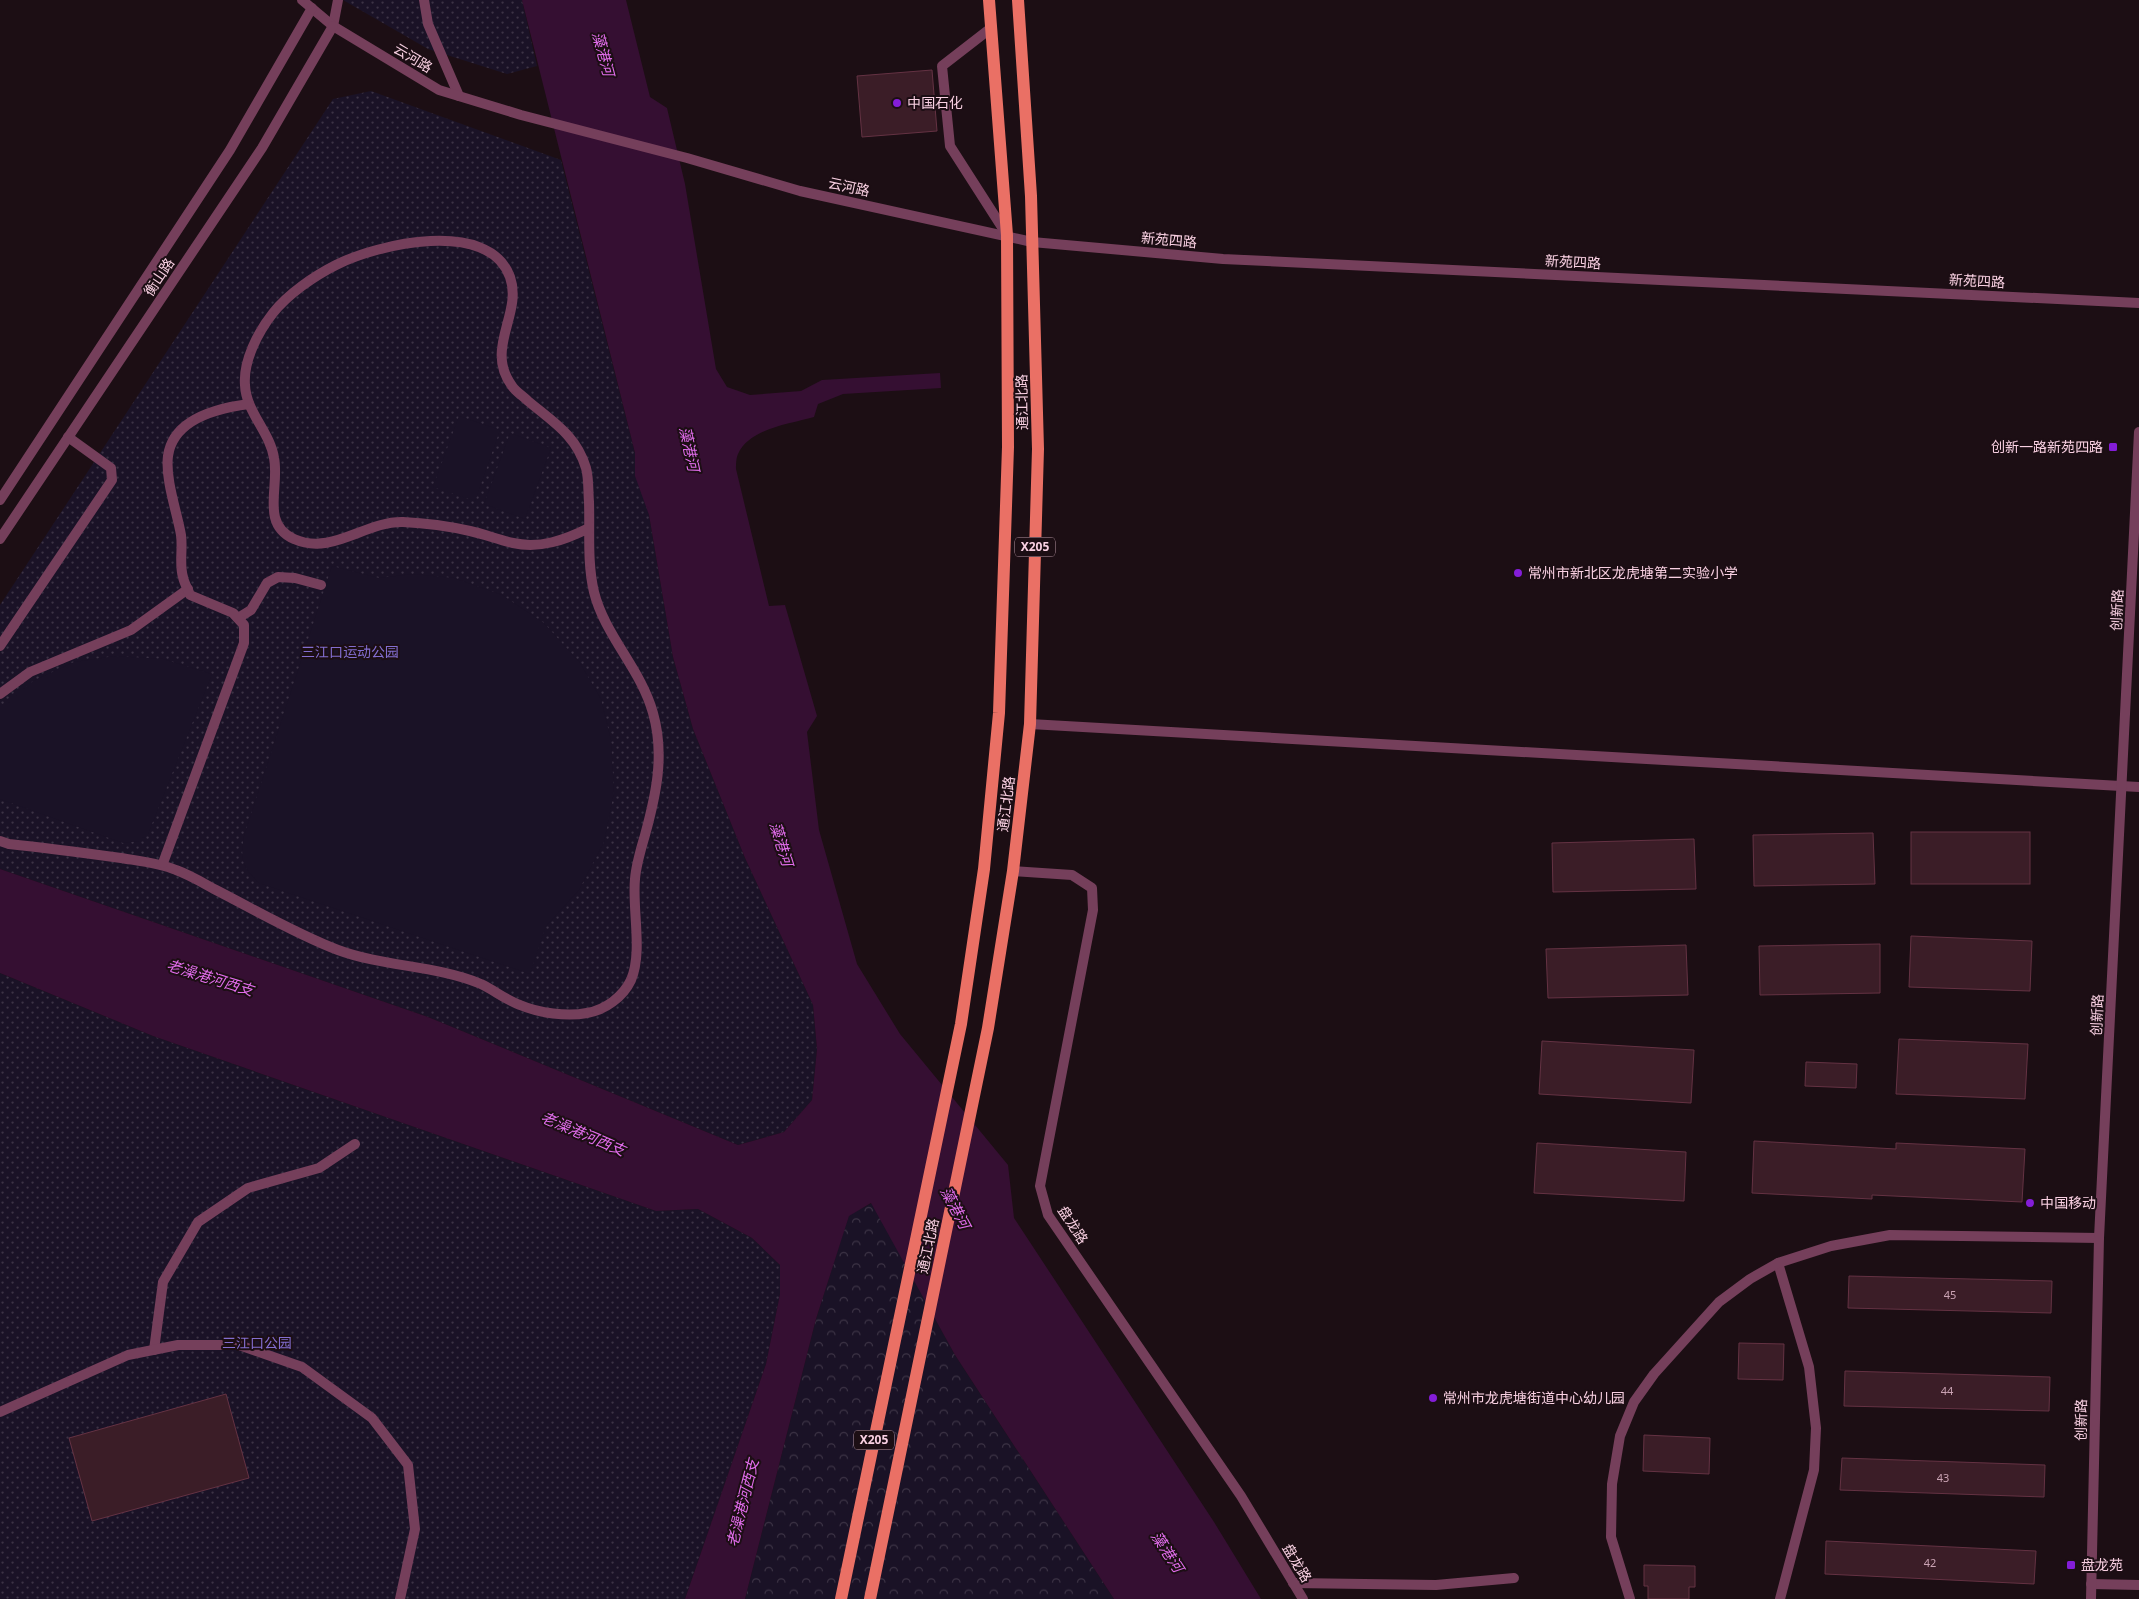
<svg xmlns="http://www.w3.org/2000/svg" width="2139" height="1599" viewBox="0 0 2139 1599" font-family="'Noto Sans','Noto Sans SC',sans-serif">
	<style>
		.forest { fill: url(#forest-crowns) }
		.park { fill: url(#park-dots) }
		.garden { fill: #1a1226 }
		.water { fill: #350f32 }
		.building { fill: #3b1d27; stroke: #643243 }
		.lines { fill: none; stroke-linecap: round; stroke-linejoin: round }
		.service { stroke: #753f5b; stroke-width: 10 }
		.minor { stroke: #753f5b; stroke-width: 10 }
		.tertiary { stroke: #753f5b; stroke-width: 10 }
		.primary { stroke: #ea7065; stroke-width: 12 }
		.poi-dot { fill: #841dd8; stroke: #1c0e14; stroke-width: 2 }
		.labels { text-anchor: middle; stroke-width: 4; stroke-linejoin: round; paint-order: stroke }
		.number-label { font-size: 11px; fill: #caa3b3 }
		.shield { fill: #1c0e14; stroke: #b796a4; stroke-width: 1 }
		.shield-label { font-size: 12px; font-weight: bold; fill: #f9d0e2 }
		.street-label { font-size: 14px; fill: #f9d0e2; stroke: #1c0e14 }
		.poi-label { font-size: 14px; fill: #f9d0e2; stroke: #1c0e14; text-anchor: start }
		.park-label { font-size: 14px; fill: #836ed0; stroke: #1c0e14 }
		.water-label { font-size: 15px; font-style: italic; fill: #e16ceb; stroke: #1c0e14 }
	</style>
	<defs>
		<pattern id="forest-crowns" width="20" height="18" patternUnits="userSpaceOnUse" patternTransform="scale(1.25)"><rect width="20" height="18" fill="#1a1226"/><path d="M2 6a3 3 0 1 1 6 0M12 15a3 3 0 1 1 6 0" fill="none" stroke="#3c3345"/></pattern>
		<pattern id="park-dots" width="8" height="8" patternUnits="userSpaceOnUse" patternTransform="scale(1.25)"><rect width="8" height="8" fill="#1a1226"/><path d="M2 2h.1M6 6h.1" fill="none" stroke="#3c3345" stroke-width="1.8" stroke-linecap="round"/></pattern>
	</defs>
	<rect width="100%" height="100%" fill="#1c0e14"/>
	<path class="forest" d="M872,1203l83,152 159,244h-369l71,-280 33,-104z"/>
	<g class="park">
		<path d="M343,0h179l15,66 -30,8 -79,-25z"/>
		<path d="M371,91l190,69 74,293 14,62 24,142 20,72 52,129 68,147 4,44 -5,51 -28,32 -46,13 -310,-128 -428,-148v-264l333,-506z"/>
		<path d="M0,973l153,63 503,175 42,-2 54,29 28,27v29l-14,70 -81,235h-685z"/>
	</g>
	<g class="garden">
		<path d="M459,416l41,14 -25,71 -42,-14z"/>
		<path d="M510,433l41,15 -26,71 -41,-15z"/>
		<path d="M332,566l47,12 34,-4 41,4 48,17 42,28 36,40 21,36 10,41 3,52 -10,50 -25,48 -33,36 -16,48 -271,-91c-17,-16 -19,-24 -15,-47z"/>
		<path d="M115,656l48,3 49,15 -64,160 -9,7 -16,2 -123,-44v-89l33,-29 41,-19z"/>
	</g>
	<path class="water" d="M522,0h104l24,97 17,11 18,76 31,185 11,18 23,8 51,-4 21,-11 118,-7 1,15 -98,6 -25,10 -4,13c-24,7 -64,11 -76,37 -2,4 -2,11 -2,15l33,137 16,-1 32,111 -10,16 12,98 38,134 43,70 108,131 6,53 200,304 47,77h-147l-159,-244 -84,-152 -22,13 -33,103 -71,280h-60l81,-235 14,-70v-29l-28,-27 -54,-29 -42,2 -503,-175 -153,-63v-104l428,148 310,128 46,-13 28,-32 5,-51 -4,-44 -68,-147 -52,-129 -20,-72 -24,-142 -14,-39v-23z"/>
	<g class="building">
		<path d="M932,70l5,61 -75,6 -5,-61z"/>
		<rect x="1911" y="832" width="119" height="52"/>
		<path d="M1873,833l2,51 -121,2 -1,-51z"/>
		<path d="M1694,839l2,50 -143,3 -1,-49z"/>
		<path d="M1911,936l121,5 -2,50 -121,-4z"/>
		<path d="M1880,944v49l-120,2 -1,-49z"/>
		<path d="M1686,945l2,50 -140,3 -2,-49z"/>
		<path d="M1899,1039l129,5 -3,55 -129,-5z"/>
		<path d="M1542,1041l152,9 -3,53 -152,-9z"/>
		<path d="M1806,1062l51,2 -1,24 -51,-2z"/>
		<path d="M1754,1141l142,8v-6l129,6 -3,53 -150,-7v4l-120,-6z"/>
		<path d="M1537,1143l149,9 -2,49 -150,-8z"/>
		<path d="M1849,1276l203,5 -1,32 -203,-5z"/>
		<path d="M1739,1343l45,1 -1,36 -45,-1z"/>
		<path d="M1845,1371l205,6 -1,34 -205,-5z"/>
		<path d="M226,1394l23,84 -157,43 -23,-83z"/>
		<path d="M1644,1435l66,3 -1,36 -66,-3z"/>
		<path d="M1842,1458l203,7 -1,32 -204,-7z"/>
		<path d="M1826,1541l210,10 -2,33 -209,-10z"/>
		<path d="M1644,1565l51,1v21h-6v12h-41v-13h-4z"/>
	</g>
	<g class="lines">
		<g class="service">
			<path d="M424,0l4,24 31,72"/>
			<path d="M333,26l5,-26"/>
			<path d="M991,28l-49,38 8,80 57,89"/>
			<path d="M238,618l13,-8 16,-27 11,-6 17,1 26,7"/>
			<path d="M0,646l112,-166 -1,-12 -43,-31"/>
			<path d="M0,694l30,-22 101,-42 57,-41"/>
			<path d="M0,841l9,3c37,4 75,9 112,14 18,3 38,5 55,12 14,5 27,13 40,20 39,20 82,45 122,60 46,17 97,15 143,34 13,6 25,16 39,21 19,8 47,12 67,8 18,-3 36,-16 44,-33 12,-28 1,-71 4,-101 1,-14 6,-30 10,-44 11,-40 20,-80 8,-122 -12,-44 -48,-77 -59,-121 -7,-30 -4,-60 -5,-90 -1,-11 0,-23 -3,-34 -10,-33 -33,-46 -58,-67 -5,-5 -12,-9 -16,-15 -28,-38 11,-72 -2,-109 -21,-59 -133,-33 -174,-12 -22,11 -48,29 -63,48 -15,19 -30,48 -28,72 1,27 25,47 29,73 6,28 -14,66 20,81 38,17 71,-18 109,-17 22,1 45,4 67,9 14,3 29,9 43,12 27,6 52,-3 76,-15"/>
			<path d="M163,863l81,-220v-18l-11,-12 -43,-18c-2,-6 -6,-12 -7,-18 -4,-13 0,-28 -2,-42 -4,-23 -16,-56 -13,-79 5,-37 50,-48 81,-52"/>
			<path d="M1778,1263l31,104 7,61 -2,42 -34,129"/>
			<path d="M154,1350l9,-68 35,-60 50,-34 71,-20 36,-24"/>
			<path d="M0,1412l128,-57 50,-10h61l63,22 70,51 36,47 7,64 -15,70"/>
			<path d="M1293,1583l143,2 78,-7"/>
			<path d="M1630,1599l-19,-62 1,-53 8,-48 14,-34 20,-28 65,-72 31,-23 28,-16 53,-17 59,-11 209,3"/>
		</g>
		<g class="minor">
			<path d="M1030,724l1109,63"/>
			<path d="M1013,871l59,4 20,13 1,22 -53,276 8,29 193,281 62,103"/>
			<path d="M2091,1584l48,1"/>
			<path d="M2091,1599l8,-361 40,-806"/>
		</g>
		<g class="tertiary">
			<path d="M302,0l31,26 106,64 82,25 166,43 113,33 232,51 191,17 916,44"/>
			<path d="M0,500l230,-350 82,-142"/>
			<path d="M0,539l262,-391 71,-122"/>
		</g>
		<g class="primary">
			<path d="M841,1599l120,-575 23,-155 15,-156 9,-266 -1,-212 -18,-235"/>
			<path d="M870,1599l118,-571 25,-157 17,-147 8,-275 -7,-253 -13,-196"/>
		</g>
	</g>
	<g class="poi-dot">
		<circle cx="897" cy="103" r="5"/>
		<rect x="2108" y="442" width="10" height="10" rx="2.5"/>
		<circle cx="1518" cy="573" r="5"/>
		<circle cx="2030" cy="1203" r="5"/>
		<circle cx="1433" cy="1398" r="5"/>
		<rect x="2066" y="1560" width="10" height="10" rx="2.5"/>
	</g>
	<g class="labels">
		<g class="number-label">
			<text x="1950" y="1299">45</text>
			<text x="1947" y="1395">44</text>
			<text x="1943" y="1482">43</text>
			<text x="1930" y="1567">42</text>
		</g>
		<g class="shield">
			<rect x="1015" y="537.5" width="40" height="19" rx="4"/>
			<rect x="854" y="1430.5" width="40" height="19" rx="4"/>
		</g>
		<g class="shield-label">
			<text x="1035" y="551">X205</text>
			<text x="874" y="1444">X205</text>
		</g>
		<g class="street-label">
			<text transform="translate(413 58) rotate(31)" y="5">云河路</text>
			<text transform="translate(849 187) rotate(12)" y="5">云河路</text>
			<text transform="translate(1169 240) rotate(5)" y="5">新苑四路</text>
			<text transform="translate(1573 262) rotate(3)" y="5">新苑四路</text>
			<text transform="translate(159 277) rotate(-56)" y="5">衡山路</text>
			<text transform="translate(1977 281) rotate(3)" y="5">新苑四路</text>
			<text transform="translate(1022 402) rotate(-91)" y="5">通江北路</text>
			<text transform="translate(2117 610) rotate(-87)" y="5">创新路</text>
			<text transform="translate(1006 804) rotate(-83)" y="5">通江北路</text>
			<text transform="translate(2097 1015) rotate(-87)" y="5">创新路</text>
			<text transform="translate(1073 1225) rotate(57)" y="5">盘龙路</text>
			<text transform="translate(928 1246) rotate(-78)" y="5">通江北路</text>
			<text transform="translate(2081 1420) rotate(-89)" y="5">创新路</text>
			<text transform="translate(1297 1563) rotate(59)" y="5">盘龙路</text>
		</g>
		<g class="poi-label">
			<text x="907" y="108">中国石化</text>
			<text x="2103" y="452" text-anchor="end">创新一路新苑四路</text>
			<text x="1528" y="578">常州市新北区龙虎塘第二实验小学</text>
			<text x="2040" y="1208">中国移动</text>
			<text x="1443" y="1403">常州市龙虎塘街道中心幼儿园</text>
			<text x="2081" y="1570">盘龙苑</text>
		</g>
		<g class="park-label">
			<text x="350" y="657">三江口运动公园</text>
			<text x="257" y="1348">三江口公园</text>
		</g>
		<g class="water-label">
			<text transform="translate(603 54) rotate(75)" y="5">藻港河</text>
			<text transform="translate(689 449) rotate(78)" y="5">藻港河</text>
			<text transform="translate(781 844) rotate(73)" y="5">藻港河</text>
			<text transform="translate(210 978) rotate(17)" y="5">老澡港河西支</text>
			<text transform="translate(583 1134) rotate(23)" y="5">老澡港河西支</text>
			<text transform="translate(955 1208) rotate(62)" y="5">藻港河</text>
			<text transform="translate(743 1503) rotate(-76)" y="5">老澡港河西支</text>
			<text transform="translate(1167 1552) rotate(57)" y="5">藻港河</text>
		</g>
	</g>
</svg>
